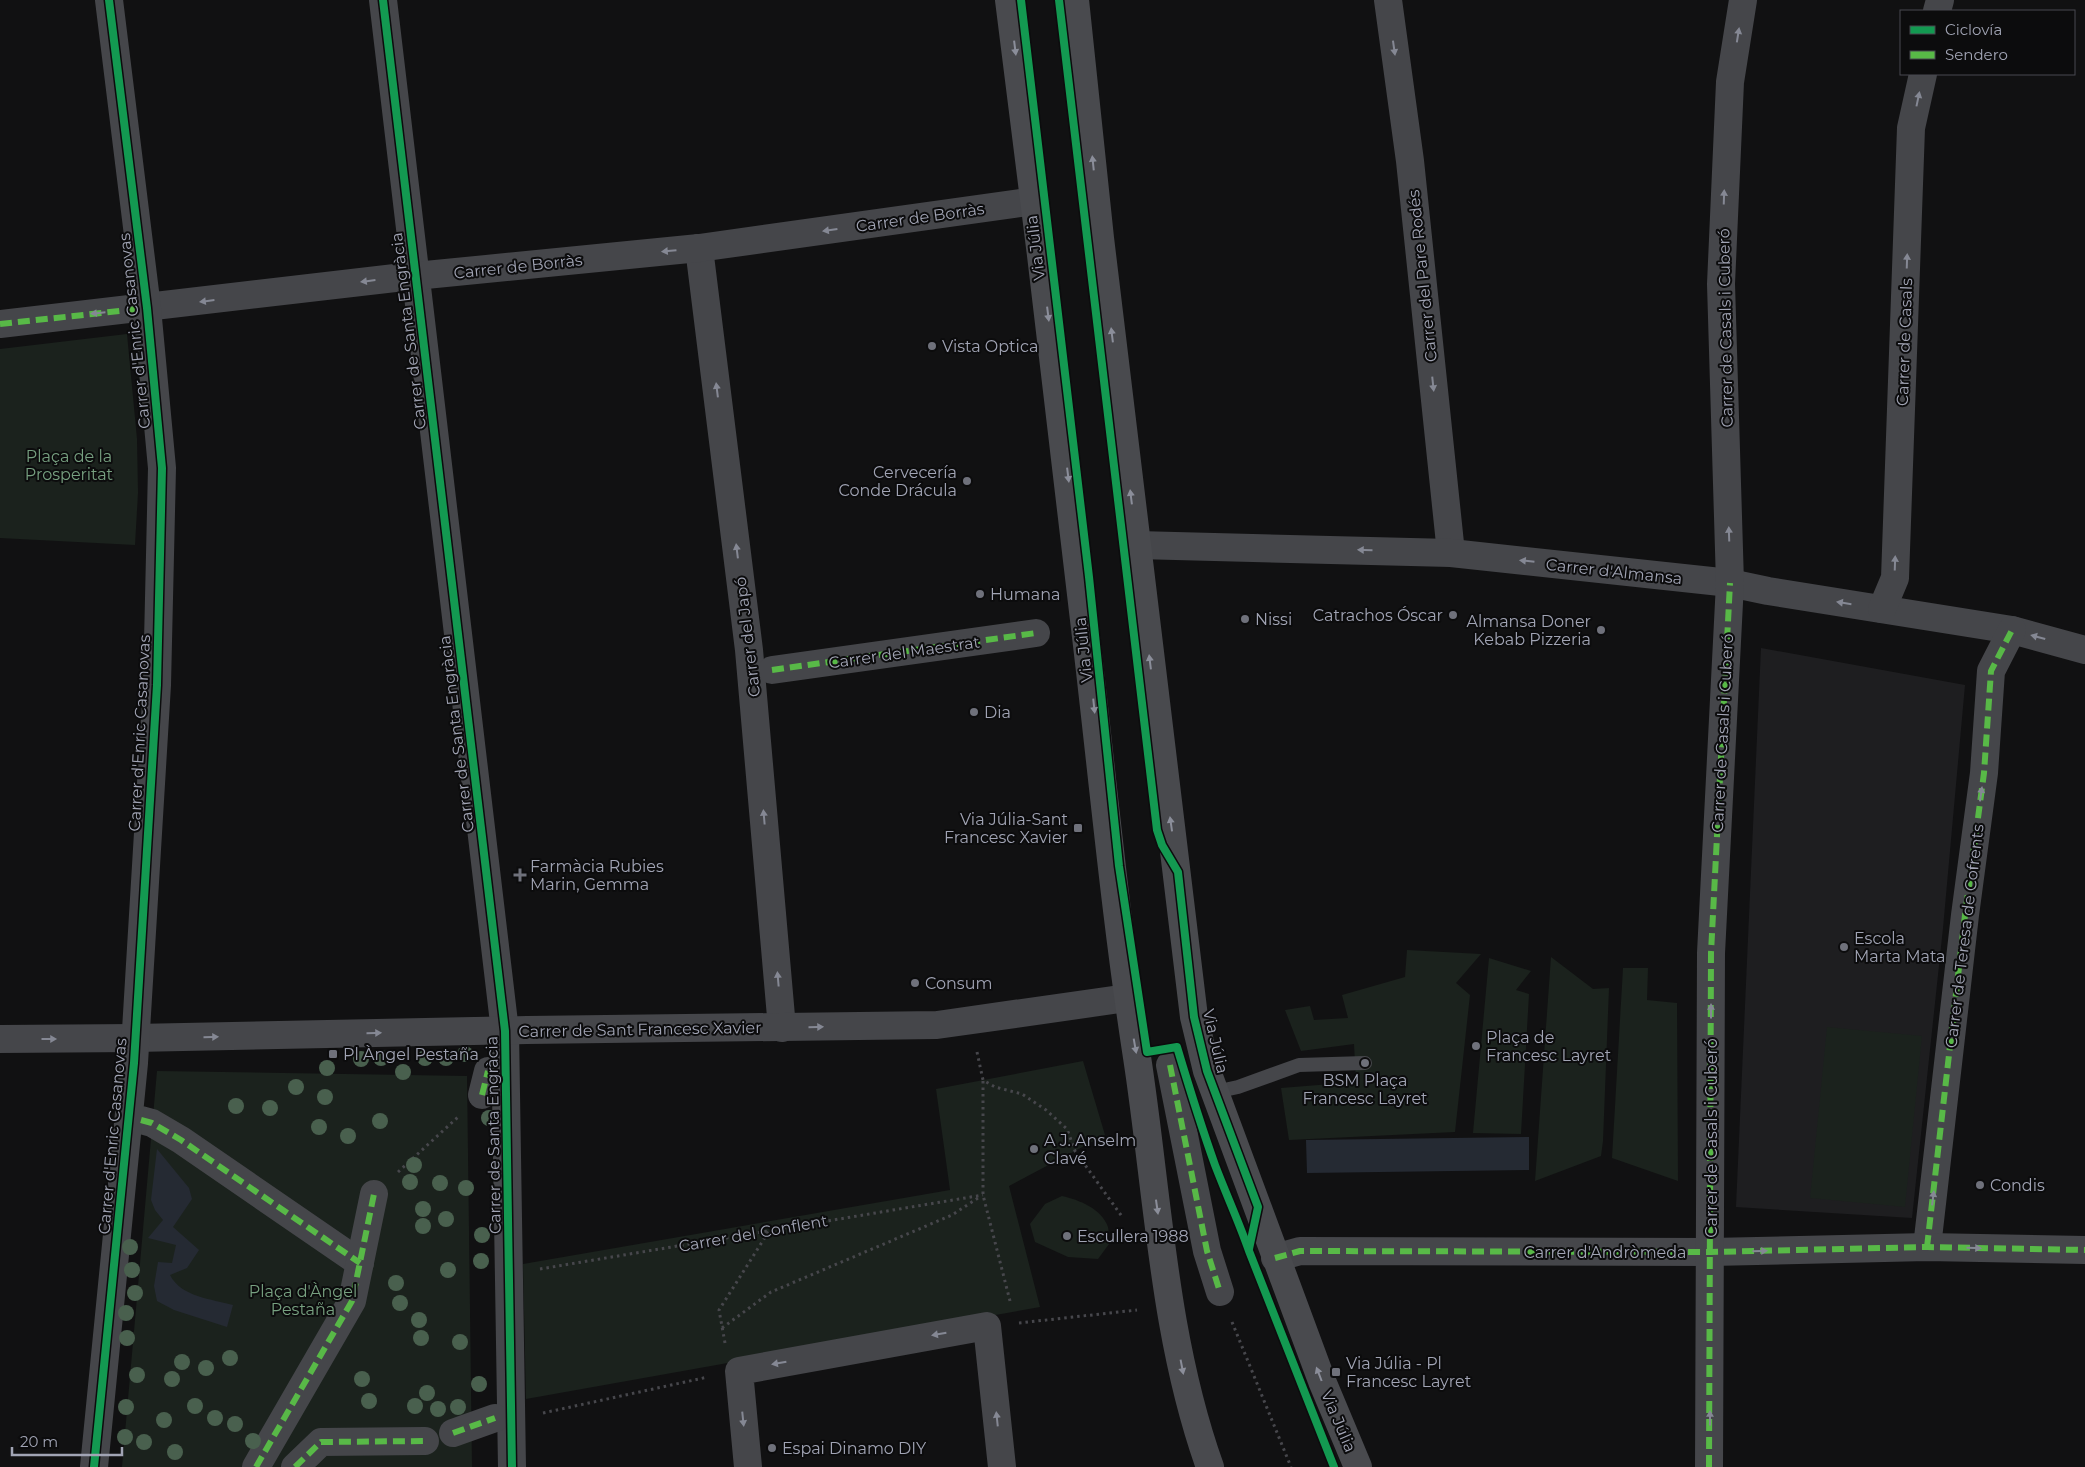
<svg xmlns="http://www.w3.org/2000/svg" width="2085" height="1467" viewBox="0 0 2085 1467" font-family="Montserrat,sans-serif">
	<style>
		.built { fill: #1e1e20 }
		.green { fill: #1b221d }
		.water { fill: #252a33 }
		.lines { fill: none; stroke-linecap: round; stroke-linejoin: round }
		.path { stroke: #47474c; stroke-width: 3; stroke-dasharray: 2.5 4; stroke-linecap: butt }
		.lane { stroke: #45464a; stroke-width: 14 }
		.street { stroke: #45464a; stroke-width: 28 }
		.secondary { stroke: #494a4e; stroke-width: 28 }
		.quiet { stroke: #58b947; stroke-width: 6; stroke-dasharray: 12 6; stroke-linecap: butt }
		.cycleway-casing { stroke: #0c0c0d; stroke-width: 11 }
		.cycleway { stroke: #139951; stroke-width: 8 }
		.tree { fill: #49604e }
		.oneway { fill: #858894 }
		.oneway2 { fill: #8b8e9a }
		.poi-dot { fill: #6f717b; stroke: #0c0c0d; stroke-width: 2 }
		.labels { text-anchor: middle; stroke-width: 4; stroke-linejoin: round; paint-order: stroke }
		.street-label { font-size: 16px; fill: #a1a4b4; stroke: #0c0c0d }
		.poi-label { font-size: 16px; fill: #a1a4b4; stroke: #0c0c0d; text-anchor: start }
		.park-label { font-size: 16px; fill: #77a080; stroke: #0c0c0d }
	</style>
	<rect width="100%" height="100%" fill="#111112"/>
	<path class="built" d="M1761,648l204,37 -22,243 -31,290 -176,-11z"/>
	<g class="green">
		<path d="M127,334l10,105 1,54 -3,52 -135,-7v-189z"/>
		<path d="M1407,950l74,4 -25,29 14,12 -15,137 -166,8 -8,-52 75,-6 -2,-38 -53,7 -16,-41 25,-4 4,14 34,-2 -6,-23 63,-18z"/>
		<path d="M1551,957l42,32 16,-1 -6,153 -2,15 -66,25z"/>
		<path d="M1489,958l42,13 -15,19 13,4 -8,140 -48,-1z"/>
		<path d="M1623,968h25l-1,32 30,3 1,178 -66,-23z"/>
		<path d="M1827,1027l95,9 -17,171 -95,-9z"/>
		<path d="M1083,1061l22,74 -96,51 31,121 -514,92 -3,-135 427,-74 -14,-101z"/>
		<path d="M157,1071l310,5 5,391h-350z"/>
		<path d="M1062,1196c17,4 39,12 46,31 1,5 1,12 1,17l-11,15 -30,-2 -33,-15 -5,-18 15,-20z"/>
	</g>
	<g class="water">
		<path d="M1529,1137v33l-222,3 -1,-33z"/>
		<path d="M157,1149l32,39 3,11 -19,28 26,23 -12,18 -17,7c11,22 42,24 63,30l-6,22 -53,-17 -17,-9 -3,-15 4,-24 14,1 4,-18 -28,-7 15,-18 -8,-10 -4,-10z"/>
	</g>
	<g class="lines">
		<g class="path">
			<path d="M977,1052l6,28 12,7 27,7 24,16 21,19 8,22 48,67"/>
			<path d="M983,1081v114l27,106"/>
			<path d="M398,1172l60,-55"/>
			<path d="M540,1269l443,-74"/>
			<path d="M1232,1322l59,145"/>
			<path d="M1019,1323l118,-13"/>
			<path d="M722,1328l49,-36 181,-77 29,-19"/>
			<path d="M725,1343l-6,-33 50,-79"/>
			<path d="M543,1413l165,-36"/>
		</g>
		<path class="lane" d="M1215,1092l23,-5 61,-22 66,-2"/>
		<g class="street">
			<path d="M383,0l122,1031 7,436"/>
			<path d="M1388,0l22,161 41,392"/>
			<path d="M1937,11l3,-11"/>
			<path d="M699,248l50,402 33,378"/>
			<path d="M0,324l395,-46 304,-30 336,-47"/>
			<path d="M1137,545l314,8 279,30 38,8 244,39 73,20"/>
			<path d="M1882,609l13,-31 16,-450 12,-54"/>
			<path d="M772,670l264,-37"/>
			<path d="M0,1039l135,-1 392,-8 410,-5 190,-27"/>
			<path d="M1170,1065l37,186 13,41"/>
			<path d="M482,1095l6,-24"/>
			<path d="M141,1120l11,3 29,17 179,123"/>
			<path d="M1927,1247l38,-332 19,-142 7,-102 21,-41"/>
			<path d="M1275,1258l25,-7 411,1 216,-5 158,3"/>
			<path d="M453,1433l42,-15"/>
			<path d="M94,1467l40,-404 23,-378 5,-217 -15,-160 -38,-308"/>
			<path d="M256,1467l96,-166 22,-107"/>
			<path d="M295,1467l26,-25 104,-1"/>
			<path d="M748,1467l-9,-96 248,-45 15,141"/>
			<path d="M1709,1467l2,-514 19,-370 -9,-299 9,-202 13,-82"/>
		</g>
		<g class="secondary">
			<path d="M1009,0c27,209 52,419 76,628 17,143 30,287 52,429 21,137 26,279 73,410"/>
			<path d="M1075,0l25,238 94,779 13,54 115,310 36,86"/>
		</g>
		<g class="quiet">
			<path d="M0,324l147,-16"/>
			<path d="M772,670l264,-37"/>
			<path d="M1170,1065l37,186 13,41"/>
			<path d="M482,1095l6,-24"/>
			<path d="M141,1120l11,3 29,17 179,123"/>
			<path d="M1927,1247l38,-332 19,-142 7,-102 21,-41"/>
			<path d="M1275,1258l25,-7 411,1 216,-5 158,3"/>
			<path d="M453,1433l42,-15"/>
			<path d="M256,1467l96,-166 22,-107"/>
			<path d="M295,1467l26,-25 104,-1"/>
			<path d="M1709,1467l2,-514 19,-370"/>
		</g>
		<g class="cycleway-casing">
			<g id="cycleway">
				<path d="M383,0l122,1031 7,436"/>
				<path d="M1021,0l68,577 30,289 28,186 30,-5c12,40 24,79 38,118 11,29 24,57 34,86l85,216"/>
				<path d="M1059,0l98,830 5,15 16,27 16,145 13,54 51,136 -9,42"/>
				<path d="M94,1467l40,-404 23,-378 5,-217 -15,-160 -38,-308"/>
			</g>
		</g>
		<use href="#cycleway" class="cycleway"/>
	</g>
	<g class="tree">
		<circle cx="465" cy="1054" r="8"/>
		<circle cx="381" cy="1058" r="8"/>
		<circle cx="425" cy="1058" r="8"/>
		<circle cx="446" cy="1058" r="8"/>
		<circle cx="361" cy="1059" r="8"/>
		<circle cx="327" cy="1068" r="8"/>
		<circle cx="403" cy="1072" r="8"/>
		<circle cx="296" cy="1087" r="8"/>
		<circle cx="325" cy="1097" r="8"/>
		<circle cx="236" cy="1106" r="8"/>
		<circle cx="270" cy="1108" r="8"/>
		<circle cx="489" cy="1118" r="8"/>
		<circle cx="380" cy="1121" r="8"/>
		<circle cx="319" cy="1127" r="8"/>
		<circle cx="348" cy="1136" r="8"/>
		<circle cx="414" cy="1165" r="8"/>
		<circle cx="410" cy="1182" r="8"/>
		<circle cx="440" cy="1183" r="8"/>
		<circle cx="466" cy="1188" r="8"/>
		<circle cx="423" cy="1209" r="8"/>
		<circle cx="446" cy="1219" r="8"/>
		<circle cx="423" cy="1226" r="8"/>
		<circle cx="482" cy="1235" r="8"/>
		<circle cx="130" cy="1247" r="8"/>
		<circle cx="481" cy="1261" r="8"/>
		<circle cx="132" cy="1270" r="8"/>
		<circle cx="448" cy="1270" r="8"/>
		<circle cx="396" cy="1283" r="8"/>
		<circle cx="135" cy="1293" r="8"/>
		<circle cx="400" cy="1303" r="8"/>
		<circle cx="126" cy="1313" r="8"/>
		<circle cx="419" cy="1320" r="8"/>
		<circle cx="127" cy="1338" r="8"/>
		<circle cx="421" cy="1338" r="8"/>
		<circle cx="460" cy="1342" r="8"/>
		<circle cx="230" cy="1358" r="8"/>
		<circle cx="182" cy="1362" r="8"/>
		<circle cx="206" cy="1368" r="8"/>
		<circle cx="137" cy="1375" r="8"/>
		<circle cx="172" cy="1379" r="8"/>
		<circle cx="362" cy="1379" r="8"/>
		<circle cx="479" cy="1384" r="8"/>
		<circle cx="427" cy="1393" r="8"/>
		<circle cx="369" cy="1401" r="8"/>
		<circle cx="195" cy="1406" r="8"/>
		<circle cx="415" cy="1406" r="8"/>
		<circle cx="126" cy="1407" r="8"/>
		<circle cx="458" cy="1407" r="8"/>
		<circle cx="438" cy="1409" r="8"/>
		<circle cx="215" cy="1418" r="8"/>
		<circle cx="164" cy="1420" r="8"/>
		<circle cx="235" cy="1424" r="8"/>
		<circle cx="125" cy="1437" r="8"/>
		<circle cx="253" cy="1441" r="8"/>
		<circle cx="144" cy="1442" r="8"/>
		<circle cx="175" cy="1452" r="8"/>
	</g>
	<defs><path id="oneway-solid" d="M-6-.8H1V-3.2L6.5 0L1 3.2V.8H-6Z" transform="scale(1.25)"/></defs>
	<g class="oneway">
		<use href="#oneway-solid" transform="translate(1738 35) rotate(-81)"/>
		<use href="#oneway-solid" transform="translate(1394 48) rotate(82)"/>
		<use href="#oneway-solid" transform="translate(1918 99) rotate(-78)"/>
		<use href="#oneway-solid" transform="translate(1724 197) rotate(-88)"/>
		<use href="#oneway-solid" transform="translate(830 230) rotate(172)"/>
		<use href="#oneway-solid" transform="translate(669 251) rotate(175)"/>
		<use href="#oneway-solid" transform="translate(1907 261) rotate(-88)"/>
		<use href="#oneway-solid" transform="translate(368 281) rotate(173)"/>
		<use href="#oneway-solid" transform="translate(207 301) rotate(173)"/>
		<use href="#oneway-solid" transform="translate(98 313) rotate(174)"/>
		<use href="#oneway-solid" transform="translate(1433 384) rotate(84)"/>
		<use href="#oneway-solid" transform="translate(717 390) rotate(-97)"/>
		<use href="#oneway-solid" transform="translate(1729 534) rotate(-92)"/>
		<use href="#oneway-solid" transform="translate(1365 550) rotate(-179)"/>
		<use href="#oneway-solid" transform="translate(737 551) rotate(-97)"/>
		<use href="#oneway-solid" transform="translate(1527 561) rotate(-174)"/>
		<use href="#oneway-solid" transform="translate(1895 563) rotate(-88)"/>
		<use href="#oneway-solid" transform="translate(1844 603) rotate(-171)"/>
		<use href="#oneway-solid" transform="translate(2038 637) rotate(-165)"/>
		<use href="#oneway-solid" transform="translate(1981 794) rotate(-82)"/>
		<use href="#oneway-solid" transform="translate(764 817) rotate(-95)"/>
		<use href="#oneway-solid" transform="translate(778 979) rotate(-95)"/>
		<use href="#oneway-solid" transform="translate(1711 1011) rotate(-90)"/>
		<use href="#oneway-solid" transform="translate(816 1027) rotate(-1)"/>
		<use href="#oneway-solid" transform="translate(374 1033) rotate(-1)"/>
		<use href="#oneway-solid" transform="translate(211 1037) rotate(-1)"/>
		<use href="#oneway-solid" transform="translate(49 1039)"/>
		<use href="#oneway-solid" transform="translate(1933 1198) rotate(-83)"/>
		<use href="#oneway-solid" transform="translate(1974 1248) rotate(1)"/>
		<use href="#oneway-solid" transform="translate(1760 1251) rotate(-1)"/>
		<use href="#oneway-solid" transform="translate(939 1334) rotate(170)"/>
		<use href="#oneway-solid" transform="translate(779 1363) rotate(170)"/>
		<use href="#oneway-solid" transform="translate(1710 1418) rotate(-90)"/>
		<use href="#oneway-solid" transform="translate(743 1419) rotate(84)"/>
		<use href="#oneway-solid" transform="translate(997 1419) rotate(-96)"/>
	</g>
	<g class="oneway2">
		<use href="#oneway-solid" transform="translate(1015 48) rotate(83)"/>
		<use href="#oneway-solid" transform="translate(1093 163) rotate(-96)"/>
		<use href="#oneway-solid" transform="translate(1048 314) rotate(83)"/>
		<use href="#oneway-solid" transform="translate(1112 335) rotate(-97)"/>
		<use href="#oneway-solid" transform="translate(1068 475) rotate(83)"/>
		<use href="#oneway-solid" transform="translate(1131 497) rotate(-97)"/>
		<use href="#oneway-solid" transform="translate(1150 662) rotate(-97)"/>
		<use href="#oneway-solid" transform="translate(1094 706) rotate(84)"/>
		<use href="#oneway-solid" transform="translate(1171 824) rotate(-98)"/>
		<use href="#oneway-solid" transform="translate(1135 1046) rotate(80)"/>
		<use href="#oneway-solid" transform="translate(1157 1207) rotate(82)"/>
		<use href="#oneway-solid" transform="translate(1182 1367) rotate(79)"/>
		<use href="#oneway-solid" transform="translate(1319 1374) rotate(-111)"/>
	</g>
	<g class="poi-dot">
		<circle cx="932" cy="346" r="5"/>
		<circle cx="967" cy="481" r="5"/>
		<circle cx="980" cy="594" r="5"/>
		<circle cx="1453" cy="615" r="5"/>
		<circle cx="1245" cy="619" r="5"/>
		<circle cx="1601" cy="630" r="5"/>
		<circle cx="974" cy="712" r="5"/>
		<rect x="1073" y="823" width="10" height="10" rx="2.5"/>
		<path d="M517.5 867.5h5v5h5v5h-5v5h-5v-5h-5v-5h5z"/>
		<circle cx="1844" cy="947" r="5"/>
		<circle cx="915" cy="983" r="5"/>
		<circle cx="1476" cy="1046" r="5"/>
		<rect x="328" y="1049" width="10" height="10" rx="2.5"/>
		<circle cx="1365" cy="1063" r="5"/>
		<circle cx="1034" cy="1149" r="5"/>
		<circle cx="1980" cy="1185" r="5"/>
		<circle cx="1067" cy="1236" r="5"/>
		<rect x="1331" y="1367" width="10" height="10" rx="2.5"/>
		<circle cx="772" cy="1448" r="5"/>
	</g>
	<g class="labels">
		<g class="street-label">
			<text transform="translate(920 217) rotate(-8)" y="6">Carrer de Borràs</text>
			<text transform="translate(1035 248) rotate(-97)" y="6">Via Júlia</text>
			<text transform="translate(518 266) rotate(-6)" y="6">Carrer de Borràs</text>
			<text transform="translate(1422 276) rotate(-96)" y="6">Carrer del Pare Rodés</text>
			<text transform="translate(1725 328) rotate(-91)" y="6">Carrer de Casals i Cuberó</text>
			<text transform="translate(134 331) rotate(-96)" y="6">Carrer d'Enric Casanovas</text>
			<text transform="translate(408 331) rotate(-97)" y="6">Carrer de Santa Engràcia</text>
			<text transform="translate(1904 342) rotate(-88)" y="6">Carrer de Casals</text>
			<text transform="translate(1614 571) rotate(6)" y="6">Carrer d'Almansa</text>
			<text transform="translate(747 637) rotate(-97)" y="6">Carrer del Japó</text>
			<text transform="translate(1083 650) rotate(-96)" y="6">Via Júlia</text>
			<text transform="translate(904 652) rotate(-8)" y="6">Carrer del Maestrat</text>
			<text transform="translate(139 733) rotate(-87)" y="6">Carrer d'Enric Casanovas</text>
			<text transform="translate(1722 733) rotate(-87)" y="6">Carrer de Casals i Cuberó</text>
			<text transform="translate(456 734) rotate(-97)" y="6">Carrer de Santa Engràcia</text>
			<text transform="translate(1964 936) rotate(-83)" y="6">Carrer de Teresa de Cofrents</text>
			<text transform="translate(640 1029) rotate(-1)" y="6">Carrer de Sant Francesc Xavier</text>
			<text transform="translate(1216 1041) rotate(77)" y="6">Via Júlia</text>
			<text transform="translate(493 1135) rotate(-91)" y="6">Carrer de Santa Engràcia</text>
			<text transform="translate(112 1136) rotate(-85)" y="6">Carrer d'Enric Casanovas</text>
			<text transform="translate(1711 1138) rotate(-90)" y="6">Carrer de Casals i Cuberó</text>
			<text transform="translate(753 1233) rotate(-10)" y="6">Carrer del Conflent</text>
			<text x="1605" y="1258">Carrer d'Andròmeda</text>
			<text transform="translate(1339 1421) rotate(67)" y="6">Via Júlia</text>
		</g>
		<g class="poi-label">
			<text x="942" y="352">Vista Optica</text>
			<text x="957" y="478" text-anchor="end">Cervecería<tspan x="957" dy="18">Conde Drácula</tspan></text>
			<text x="990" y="600">Humana</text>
			<text x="1443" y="621" text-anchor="end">Catrachos Óscar</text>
			<text x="1255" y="625">Nissi</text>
			<text x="1591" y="627" text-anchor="end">Almansa Doner<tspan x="1591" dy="18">Kebab Pizzeria</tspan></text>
			<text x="984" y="718">Dia</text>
			<text x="1068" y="825" text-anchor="end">Via Júlia-Sant<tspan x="1068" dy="18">Francesc Xavier</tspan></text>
			<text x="530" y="872">Farmàcia Rubies<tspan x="530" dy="18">Marin, Gemma</tspan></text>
			<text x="1854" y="944">Escola<tspan x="1854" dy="18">Marta Mata</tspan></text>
			<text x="925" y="989">Consum</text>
			<text x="1486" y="1043">Plaça de<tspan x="1486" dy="18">Francesc Layret</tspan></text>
			<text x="343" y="1060">Pl Àngel Pestaña</text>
			<text x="1365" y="1086" text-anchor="middle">BSM Plaça<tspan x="1365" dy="18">Francesc Layret</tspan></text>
			<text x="1044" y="1146">A J. Anselm<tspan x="1044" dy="18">Clavé</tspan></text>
			<text x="1990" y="1191">Condis</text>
			<text x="1077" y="1242">Escullera 1988</text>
			<text x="1346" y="1369">Via Júlia - Pl<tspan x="1346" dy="18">Francesc Layret</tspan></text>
			<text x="782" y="1454">Espai Dinamo DIY</text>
		</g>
		<g class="park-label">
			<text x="69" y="462">Plaça de la<tspan x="69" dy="18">Prosperitat</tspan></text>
			<text x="303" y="1297">Plaça d'Àngel<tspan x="303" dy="18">Pestaña</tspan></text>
		</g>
	</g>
	<rect x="1900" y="10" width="175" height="65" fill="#0c0c0d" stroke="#484950"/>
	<rect x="1910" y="26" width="25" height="8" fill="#139951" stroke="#484950"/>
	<text x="1945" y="35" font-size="15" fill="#a1a4b4">Ciclovía</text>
	<rect x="1910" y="51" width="25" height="8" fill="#58b947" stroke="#484950"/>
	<text x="1945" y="60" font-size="15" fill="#a1a4b4">Sendero</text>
	<path d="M12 1447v8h110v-8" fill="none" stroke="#a1a4b4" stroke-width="2.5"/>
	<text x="20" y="1447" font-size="15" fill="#a1a4b4" stroke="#0c0c0d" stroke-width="4" paint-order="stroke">20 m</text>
</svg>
